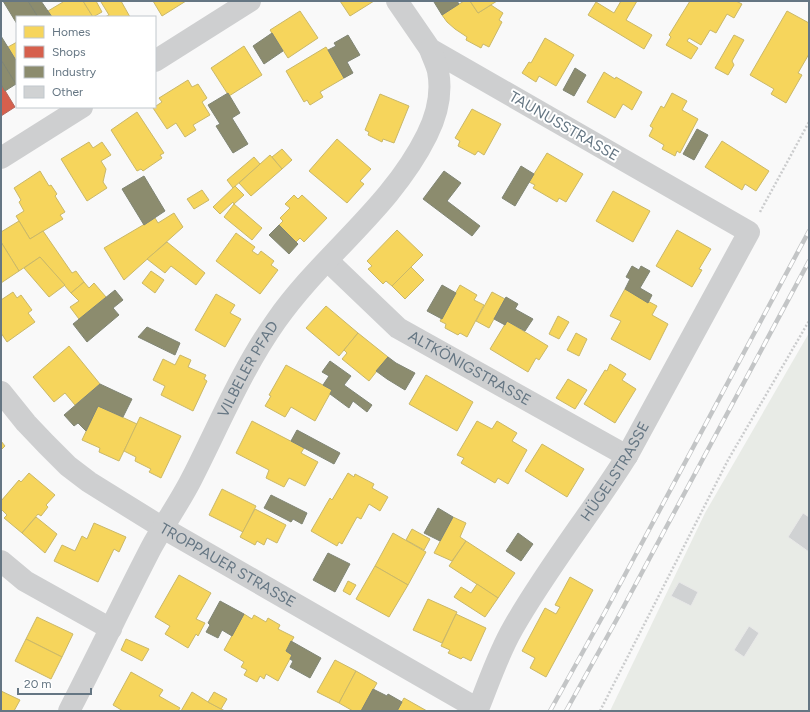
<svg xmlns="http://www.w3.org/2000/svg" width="810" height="712" viewBox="0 0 810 712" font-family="Figtree,sans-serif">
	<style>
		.green { fill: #e8ebe6 }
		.homes { fill: #f6d55c; stroke: #cab868 }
		.shops { fill: #d6604d; stroke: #b4675d }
		.industry { fill: #8c8c6e; stroke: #808574 }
		.building { fill: #d0d2d3; stroke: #e8e8e8 }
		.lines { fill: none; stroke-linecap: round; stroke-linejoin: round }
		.path { stroke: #cbcccd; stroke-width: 2.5; stroke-dasharray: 2 2; stroke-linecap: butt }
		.minor { stroke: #cecfd0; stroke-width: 22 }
		.rail-casing { stroke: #c3c5c6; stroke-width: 4.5 }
		.rail { stroke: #fff; stroke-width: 3; stroke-dasharray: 9; stroke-linecap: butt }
		.labels { text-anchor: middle; stroke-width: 4; stroke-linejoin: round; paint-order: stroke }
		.street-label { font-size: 15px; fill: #657683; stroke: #fff }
	</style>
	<rect width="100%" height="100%" fill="#f9f9f9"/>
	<path class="green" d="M809,333v378h-199l95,-198z"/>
	<g class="homes">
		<path d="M62,1h21l10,16h-41l-4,-6 15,-9z"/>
		<path d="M83,1h13l6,11 -9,5z"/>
		<path d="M104,1h17l9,16h-25l4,-2 -8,-13z"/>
		<path d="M153,1h33l-24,15z"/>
		<path d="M340,1h34l-24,15z"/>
		<path d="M464,1h6l8,12 13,-8 12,8 -4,7 3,2 -13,25 -6,-3 -2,4 -15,-8 1,-3 -12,-8 -8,-7 -5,-7z"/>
		<path d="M470,1h27l-19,12z"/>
		<path d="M621,1h16l-11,19 26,15 -8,14 -56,-34 8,-13 18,11z"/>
		<path d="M690,1h46l6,3 -8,14 -7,-4 -11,19 -6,-3 -9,15 -12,-7 -2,3 11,7 -7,11 -25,-14 5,-8 -2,-2z"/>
		<path d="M300,11l18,27 -30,20 -18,-28z"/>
		<path d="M787,11l22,12v31l-11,19 4,2 -16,28 -15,-9 3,-5 -24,-14z"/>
		<path d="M734,35l10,5 -12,21 2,4 -6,10 -13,-7z"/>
		<path d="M545,38l29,17 -18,31 -17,-10 -3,6 -14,-9 7,-11 2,1z"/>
		<path d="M17,42v20l-9,-15z"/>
		<path d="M244,46l18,29 -33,21 -18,-28z"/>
		<path d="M326,47l18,31 -24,14 3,5 -13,8 -3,-5 -3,2 -18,-31z"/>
		<path d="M604,72l11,7 1,-2 26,15 -10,18 -9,-6 -8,14 -28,-16z"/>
		<path d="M188,80l4,7 6,-3 9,14 -5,4 8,13 -17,10 3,5 -11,7 -9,-14 -9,6 -14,-21 9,-6 -3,-4z"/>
		<path d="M672,93l15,8 -5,9 16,9 -18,34 -3,-2 -2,5 -13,-7 2,-4 -15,-9 4,-8 -3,-2 11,-20 3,2z"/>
		<path d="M380,94l29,12 -15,37 -11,-4 -1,3 -14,-7 1,-3 -4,-2z"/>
		<path d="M472,109l29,15 -17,31 -6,-4 -3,4 -17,-9 2,-5 -5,-3z"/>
		<path d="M137,112l27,41 -4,2 2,3 -19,13 -2,-2 -4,2 -26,-41z"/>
		<path d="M337,139l34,30 -11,12 4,3 -17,19 -38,-32z"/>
		<path d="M722,141l47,30 -13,20 -11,-7 -3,6 -37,-23z"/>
		<path d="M89,142l4,6 9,-6 9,13 -10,6 5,8 -3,13 4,6 -20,13 -26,-42z"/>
		<path d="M282,149l10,11 -10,9 -10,-12z"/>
		<path d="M547,153l36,21 -17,28 -7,-4 -2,4 -24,-14 2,-3 -6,-3z"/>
		<path d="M270,155l12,14 -31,27 -12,-13z"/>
		<path d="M254,157l6,7 -27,24 -6,-8z"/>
		<path d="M40,171l9,15 2,-1 6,9 -2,2 10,16 -5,3 3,4 -33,20 -14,-23 8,-5 -5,-9 2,-2 -7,-12z"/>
		<path d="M235,186l9,9 -10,9 -1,-2 -13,12 -7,-7z"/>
		<path d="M202,190l7,10 -15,9 -7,-10z"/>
		<path d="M613,191l37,20 -17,31 -37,-21z"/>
		<path d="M294,195l4,4 4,-4 25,23 -23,24 -4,-4 -4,4 -17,-17 4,-4 -3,-3 10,-10 -5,-4z"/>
		<path d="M234,204l28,24 -10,12 -28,-23z"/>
		<path d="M174,213l9,14 -59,53 -20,-32 51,-30 3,5z"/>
		<path d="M19,221l11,18 13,-8 29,42 4,-2 8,11 -13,11 -31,-36 -21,14 -18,-29v-10z"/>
		<path d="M397,230l26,25 -31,31 -6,-5 -3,3 -15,-15 4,-3 -5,-5z"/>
		<path d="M677,230l34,19 -12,20 3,1 -10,17 -36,-21z"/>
		<path d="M236,233l19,14 -3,4 6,4 3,-4 13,10 -3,4 7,5 -18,24 -44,-33z"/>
		<path d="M1,242l18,29 -18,12z"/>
		<path d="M167,242l38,31 -9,12 -25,-19 -6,7 -18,-14z"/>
		<path d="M40,257l25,28 -16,12 -25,-29z"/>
		<path d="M411,267l13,13 -19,19 -13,-13z"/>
		<path d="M151,271l13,9 -9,13 -13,-10z"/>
		<path d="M84,282l5,6 5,-5 12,14 -27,22 -9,-12 9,-6 -8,-8z"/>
		<path d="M460,285l17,10 -3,5 10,5 -17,32 -7,-4 -2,2 -13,-7 1,-4 -6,-3z"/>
		<path d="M625,289l32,17 -5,9 16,9 -18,36 -39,-21 10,-18 -11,-5z"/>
		<path d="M13,292l4,6 4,-3 11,15 -4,3 7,9 -28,20 -6,-9v-33z"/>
		<path d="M492,292l13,7 -16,29 -13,-7z"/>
		<path d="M216,294l19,11 -5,8 11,6 -16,28 -30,-17z"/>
		<path d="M326,306l32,27 -19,23 -33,-28z"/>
		<path d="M558,316l11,6 -10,17 -10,-5z"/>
		<path d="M507,321l41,25 -9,14 -3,-2 -8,14 -38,-23z"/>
		<path d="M358,333l30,24 -19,24 -27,-22 5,-6 -3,-3z"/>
		<path d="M576,333l11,6 -8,17 -12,-6z"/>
		<path d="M69,346l31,38 -25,21 -10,-12 -11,9 -21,-25z"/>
		<path d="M180,355l11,5 -3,7 18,8 -2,4 3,2 -14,30 -32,-16 4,-9 -12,-6 10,-21 12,6z"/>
		<path d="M610,364l16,10 -4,6 14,9 -21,34 -31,-19 21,-34 2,1z"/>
		<path d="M286,365l46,25 -17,31 -24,-14 -6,10 -20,-11 6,-10 -2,-1z"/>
		<path d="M426,375l47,27 -16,29 -48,-27z"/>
		<path d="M568,379l19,11 -12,19 -19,-11z"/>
		<path d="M98,406l39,18 -18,37 -20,-9 1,-4 -18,-8z"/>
		<path d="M140,417l41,19 -20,42 -12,-6 2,-3 -16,-8 1,-4 -12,-6z"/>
		<path d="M252,421l52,27 -3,5 17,9 -13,24 -16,-8 -5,9 -18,-9 3,-8 -33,-17z"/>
		<path d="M477,421l15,8 5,-8 20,12 -5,8 15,9 -19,34 -10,-6 -3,5 -34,-20 3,-5 -7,-3z"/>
		<path d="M1,441l4,5 -4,4z"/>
		<path d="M542,444l42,25 -17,28 -42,-26z"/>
		<path d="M29,473l26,22 -9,10 2,2 -7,9 -3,-2 -16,19 -18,-15 3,-3 -6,-6v-8l18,-21 2,2z"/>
		<path d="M348,473l6,4 1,-3 19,10 -2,4 16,9 -8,14 -11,-7 -8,15 -4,-2 -15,27 -3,-2 -2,4 -26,-15 19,-33 2,2z"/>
		<path d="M222,489l34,17 -13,26 -34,-17z"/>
		<path d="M255,509l31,16 -9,18 -10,-5 -3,7 -7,-4 -2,4 -15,-8z"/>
		<path d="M36,517l21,17 -12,19 -23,-20z"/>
		<path d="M453,517l13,6 -6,14 6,4 -14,20 -18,-8z"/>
		<path d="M94,523l32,14 -7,15 -5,-3 -16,33 -44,-21 8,-16 13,6 7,-15 5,3z"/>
		<path d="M412,529l18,10 -6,11 -18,-10z"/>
		<path d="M393,533l33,19 -18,33 -33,-19z"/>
		<path d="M466,541l49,32 -17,25 -49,-32z"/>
		<path d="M375,566l33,19 -19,32 -33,-18z"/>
		<path d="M179,575l32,18 -15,26 9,4 -7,13 -2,-2 -8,14 -23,-14 5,-8 -15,-9z"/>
		<path d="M570,577l23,13 -47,87 -16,-9 5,-10 -13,-7 23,-43 11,6 4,-7 -5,-2z"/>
		<path d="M348,581l8,4 -6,10 -7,-4z"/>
		<path d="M477,584l21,14 -13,19 -31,-20 7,-10 10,6z"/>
		<path d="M428,599l29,13 -15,31 -29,-13z"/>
		<path d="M244,614l8,5 2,-4 12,7 2,-4 12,7 -2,4 16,8 -8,14 6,4 -14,26 -12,-7 -2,5 -4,-3 -3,6 -13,-7 3,-5 -6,-3 3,-5 -20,-12z"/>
		<path d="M456,614l30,14 -15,33 -8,-4 -2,2 -13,-6 2,-3 -9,-4z"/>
		<path d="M37,617l36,17 -11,23 -36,-18z"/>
		<path d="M26,639l36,18 -11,22 -36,-18z"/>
		<path d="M126,639l23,10 -7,12 -21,-11z"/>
		<path d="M335,660l21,11 -17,32 -22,-11z"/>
		<path d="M356,671l21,12 -16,28h-8l-14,-8z"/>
		<path d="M131,672l32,18 -4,6 21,12 -2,3h-55l-10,-6z"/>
		<path d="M1,691l19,9 -6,11h-13z"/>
		<path d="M192,692l16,10 17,9h-44z"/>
		<path d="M214,692l13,7 -6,10 -13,-7z"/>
		<path d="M404,698l23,13h-30z"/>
	</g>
	<path class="shops" d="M1,84l14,23 -14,9z"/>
	<g class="industry">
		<path d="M3,1h25l10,16h-21v7z"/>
		<path d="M28,1h13l11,16h-14z"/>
		<path d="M435,1h22l2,3 -17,11 -8,-13z"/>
		<path d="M272,33l11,18 -19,13 -11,-18z"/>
		<path d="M348,35l12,20 -13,7 6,11 -9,5 -16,-28 8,-4 -2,-3z"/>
		<path d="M1,36l16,26v24l-16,-26z"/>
		<path d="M1,60l15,24 -11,7 -4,-7z"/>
		<path d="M575,68l11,7 -12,21 -11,-6z"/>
		<path d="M228,93l12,20 -8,5 16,26 -15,9 -17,-27 4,-2 -12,-19z"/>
		<path d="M697,129l11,6 -14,25 -11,-6z"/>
		<path d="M521,166l13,8 -19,32 -13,-8z"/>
		<path d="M444,171l17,12 -14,18 33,25 -8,10 -49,-37z"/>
		<path d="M144,176l21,35 -21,14 -22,-36z"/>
		<path d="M279,225l19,19 -9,10 -20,-19z"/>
		<path d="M632,266l7,4 2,-4 9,5 -10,17 12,7 -4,8 -23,-14 5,-10 -4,-2z"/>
		<path d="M442,285l14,8 -14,26 -15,-8z"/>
		<path d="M115,290l8,10 -10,8 6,7 -32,27 -14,-18z"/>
		<path d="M506,297l12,7 -3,5 18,10 -8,12 -18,-10 -2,4 -11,-6z"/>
		<path d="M147,327l33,16 -5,12 -37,-18z"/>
		<path d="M388,357l8,6 19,10 -10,17 -18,-11 -11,-8z"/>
		<path d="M330,361l21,15 -7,9 28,20 -5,7 -14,-11 -4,7 -19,-14 2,-4 -9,-5 6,-9 -7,-4z"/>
		<path d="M100,384l32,15 -9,18 -25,-11 -12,25 -8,-8 -4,3 -10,-11z"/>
		<path d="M297,430l43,23 -6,11 -43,-23z"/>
		<path d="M271,495l36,18 -5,11 -9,-5 -2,3 -27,-14z"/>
		<path d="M438,508l15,9 -13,24 -16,-8z"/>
		<path d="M518,533l15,11 -12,17 -15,-10z"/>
		<path d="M328,553l22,11 -15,28 -22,-12z"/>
		<path d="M220,601l24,13 -12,22 -10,-6 -4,8 -12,-6 4,-7 -2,-2z"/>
		<path d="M291,641l30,17 -11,20 -20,-11 3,-6 -3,-2 2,-4 -6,-4z"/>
		<path d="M373,689l14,7 1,-2 14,8 -5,9h-36z"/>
	</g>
	<g class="building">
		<path d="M803,513l6,4v35l-21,-15z"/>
		<path d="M679,582l19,10 -7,14 -20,-10z"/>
		<path d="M749,626l10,7 -15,24 -10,-7z"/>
	</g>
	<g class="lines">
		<g class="path">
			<path d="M760,212l49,-90"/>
			<path d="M600,711l128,-251 81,-139"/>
		</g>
		<g class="minor">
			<path d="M155,61l95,-60"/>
			<path d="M1,158l81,-51"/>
			<path id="s1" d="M328,261l70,67 229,128"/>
			<path id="s2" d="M1,392l25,31 20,21 22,22 21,16 74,46 315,181c11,-27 20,-55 35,-81 34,-60 77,-113 114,-172l122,-224 -319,-183 -33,-48"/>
			<path d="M1,561l24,20 86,48"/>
			<path id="s3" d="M69,711c28,-54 54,-109 82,-163 13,-24 29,-46 41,-70 27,-53 50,-109 84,-157 46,-66 115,-113 151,-186 10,-20 15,-43 11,-64 -2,-8 -6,-15 -8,-22"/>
		</g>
		<g class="rail-casing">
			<g id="rail">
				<path d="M550,711l55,-99 204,-381"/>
				<path d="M566,711l51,-92 192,-358"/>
			</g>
		</g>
		<use href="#rail" class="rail"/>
	</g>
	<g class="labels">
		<g class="street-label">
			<text transform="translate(564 126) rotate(30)" y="5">TAUNUSSTRASSE</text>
			<text dy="5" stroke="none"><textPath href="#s1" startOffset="179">ALTKÖNIGSTRASSE</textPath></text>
			<text dy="5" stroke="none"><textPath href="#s3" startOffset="386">VILBELER PFAD</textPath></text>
			<text dy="5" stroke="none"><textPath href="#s2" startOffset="852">HÜGELSTRASSE</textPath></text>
			<text dy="5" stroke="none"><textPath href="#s2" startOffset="288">TROPPAUER STRASSE</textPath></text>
		</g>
	</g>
	<rect width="810" height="712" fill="none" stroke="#657683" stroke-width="4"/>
	<rect x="16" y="16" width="140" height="92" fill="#ffffff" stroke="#c1c8cd"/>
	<rect x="24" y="26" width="20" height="12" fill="#f6d55c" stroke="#c1c8cd"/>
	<text x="52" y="36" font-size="12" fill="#657683">Homes</text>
	<rect x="24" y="46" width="20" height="12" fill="#d6604d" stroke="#c1c8cd"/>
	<text x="52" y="56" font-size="12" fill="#657683">Shops</text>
	<rect x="24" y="66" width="20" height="12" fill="#8c8c6e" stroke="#c1c8cd"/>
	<text x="52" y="76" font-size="12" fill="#657683">Industry</text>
	<rect x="24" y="86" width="20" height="12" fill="#d0d2d3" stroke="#c1c8cd"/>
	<text x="52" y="96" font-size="12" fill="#657683">Other</text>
	<path d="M18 688v6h73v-6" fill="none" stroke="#657683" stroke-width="2"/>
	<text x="24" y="688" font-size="12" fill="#657683" stroke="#ffffff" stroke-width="3" paint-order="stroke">20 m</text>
</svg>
